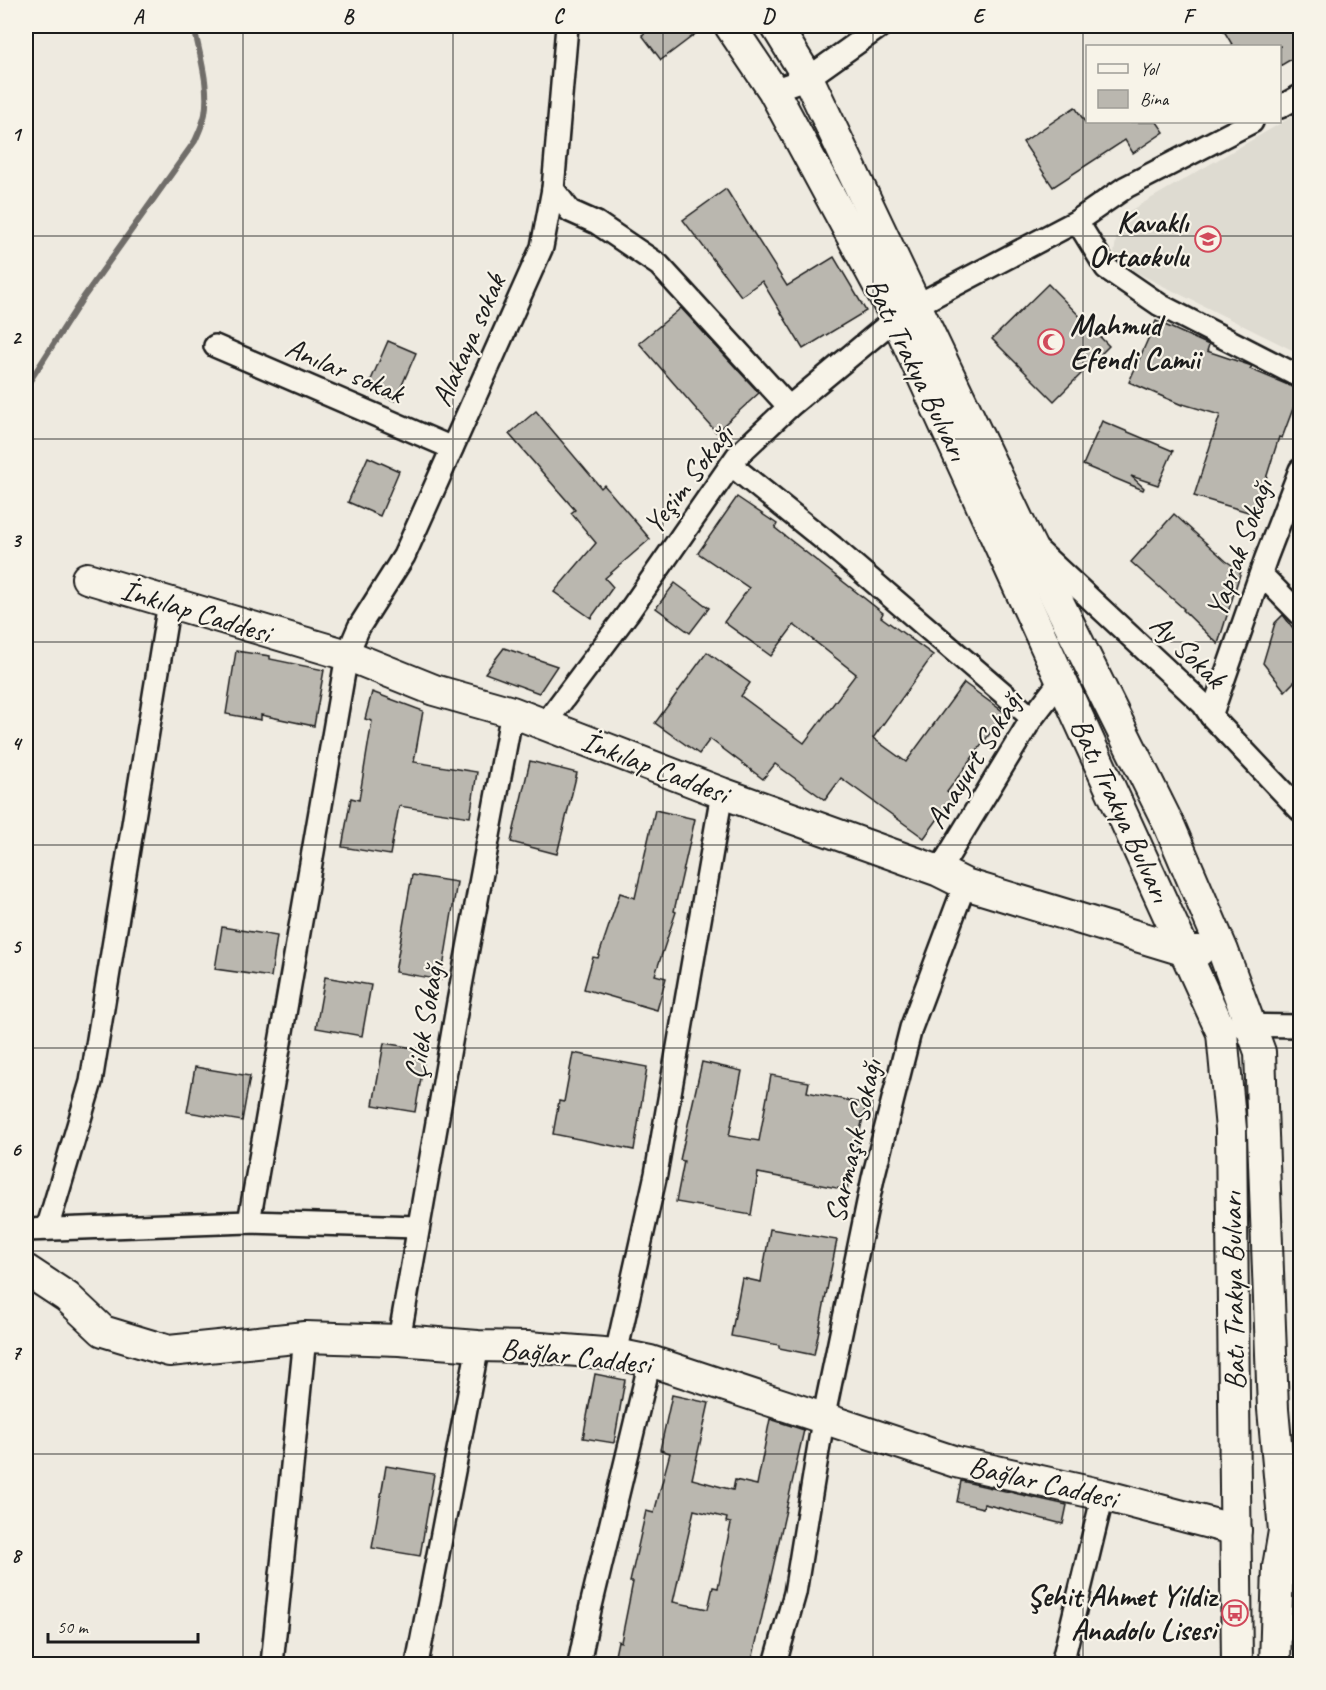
<svg xmlns="http://www.w3.org/2000/svg" width="1326" height="1690" viewBox="0 0 1326 1690" font-family="Caveat,sans-serif">
	<style>
		.built { fill: #dedbd1 }
		.lines { fill: none; stroke-linecap: round; stroke-linejoin: round }
		.stream { stroke: #6f6d69; stroke-width: 6 }
		.building { fill: #bab7af; stroke: #1c1c1c; stroke-width: 1.5; fill-rule: evenodd }
		.street-casing { stroke: #1c1c1c; stroke-width: 26 }
		.secondary-casing { stroke: #1c1c1c; stroke-width: 34 }
		.street { stroke: #f7f3e8; stroke-width: 21 }
		.secondary { stroke: #f7f3e8; stroke-width: 30 }
		.grid { fill: none; stroke: #1c1c1c; stroke-width: 1.5; stroke-opacity: 0.55 }
		.labels { text-anchor: middle; stroke-width: 4.5; stroke-linejoin: round; paint-order: stroke }
		.poi-label { font-size: 30px; font-weight: bold; fill: #1c1c1c; stroke: #f7f3e8; text-anchor: end }
		.street-label { font-size: 30px; fill: #1c1c1c; stroke: #f7f3e8 }
		.neatline { fill: none; stroke: #1c1c1c; stroke-width: 2 }
		.grid-label { font-size: 20px; text-anchor: middle; font-weight: bold; fill: #1c1c1c }
	</style>
	<rect width="100%" height="100%" fill="#eeeae0"/>
	<filter id="ink" filterUnits="userSpaceOnUse"><feTurbulence type="fractalNoise" baseFrequency=".0167" numOctaves="2"/><feDisplacementMap in="SourceGraphic" scale="12" xChannelSelector="R" yChannelSelector="G"/><feConvolveMatrix kernelMatrix="1 2 1 2 8 2 1 2 1" color-interpolation-filters="sRGB"/></filter>
	<g filter="url(#ink)">
		<path class="built" d="M1300,112v242l-187,-93 6,-44z"/>
		<g class="lines">
			<path class="stream" d="M26,387l57,-89 112,-157c4,-9 8,-17 10,-27 5,-28 -6,-61 -11,-88"/>
		</g>
		<g class="building">
			<path d="M655,26h51l-45,34 -19,-25z"/>
			<path d="M1221,26h79v28l-20,12v-20h-47z"/>
			<path d="M1075,107l10,15h72l7,10 -31,21 -8,-13 -72,47 -30,-45z"/>
			<path d="M726,189l61,97 47,-29 32,54 -63,38 -41,-68 -21,15 -58,-76z"/>
			<path d="M1048,284l61,62 -55,55 -62,-62z"/>
			<path d="M681,308l78,85 -43,39 -77,-89z"/>
			<path d="M1156,321l53,24 -2,6 45,15 -2,3 50,21 -18,48 -3,-1 -24,77 -61,-18 26,-81 -37,-11 -1,1 -53,-23z"/>
			<path d="M388,341l28,12 -21,48 -28,-12z"/>
			<path d="M536,411l65,77 3,-3 46,54 -45,39 8,9 -22,31 -37,-26 42,-49 -25,-30 4,-3 -66,-76z"/>
			<path d="M1102,421l71,30 -15,34 -27,-9 13,12 -1,2 -60,-25z"/>
			<path d="M368,457l31,14 -19,45 -32,-14z"/>
			<path d="M737,497l40,27 -2,4 108,85 -2,4 52,38 -60,83 33,24 58,-79 41,30 -58,79 7,5 -30,41 -83,-60 -16,22 -50,-36 -12,15 -53,-40 -11,15 -44,-31 52,-71 43,31 -9,13 63,47 52,-69 -62,-49 -23,31 -47,-34 25,-34 -51,-35z"/>
			<path d="M1174,514l52,47 15,10 -23,73 -35,-34 1,-1 -53,-47z"/>
			<path d="M675,583l34,25 -19,25 -34,-25z"/>
			<path d="M1283,615l17,22v39l-15,15 -22,-28 12,-40z"/>
			<path d="M504,648l53,18 -18,27 -54,-20z"/>
			<path d="M236,651l34,5v3l54,11 -10,56 -53,-11v5l-35,-6z"/>
			<path d="M372,692l51,19 -9,51 63,10 -7,45 -71,-11 -9,49 -48,-8 9,-49 8,2 13,-79 -7,-2z"/>
			<path d="M530,761l47,12 -20,81 -46,-12z"/>
			<path d="M655,810l40,9 -21,92 2,1 -21,63 11,3 -9,32 -73,-21 9,-32 5,1 22,-65 15,5z"/>
			<path d="M412,875l45,7 -16,98 -46,-8z"/>
			<path d="M222,927l55,9 -6,41 -56,-8z"/>
			<path d="M325,977l46,8 -9,51 -46,-8z"/>
			<path d="M384,1043l42,7 -11,62 -42,-7z"/>
			<path d="M573,1053l74,14 -13,83 -81,-16 6,-33 5,1z"/>
			<path d="M702,1062l40,9 -13,65 30,5 12,-66 38,7 -2,10 59,12 -19,86 -89,-17 -7,42 -75,-13 8,-41 -4,-1z"/>
			<path d="M195,1067l55,9 -8,45 -55,-9z"/>
			<path d="M770,1229l67,11 -23,115 -35,-7v-3l-48,-9 11,-58 19,4z"/>
			<path d="M595,1374l30,6 -11,63 -31,-5z"/>
			<path d="M672,1395l37,8 -17,76 41,11 2,-10 22,5 13,-66 34,11 -53,235h-138l5,-24 3,1 12,-60h-3l16,-71 8,2 16,-60 -10,-3zM694,1510l33,8 -1,4 5,1 -13,65 -5,-1 -5,22 -35,-7z"/>
			<path d="M386,1466l48,8 -14,82 -48,-8z"/>
			<path d="M961,1481l106,24 -4,19 -79,-20 -1,4 -26,-6z"/>
		</g>
		<g class="lines">
			<g class="street-casing">
				<g id="street">
					<path d="M773,90l35,-12 73,-52"/>
					<path d="M1280,107l20,-11"/>
					<path d="M553,189l17,22 27,12 62,42 130,142"/>
					<path d="M1077,221l29,47 54,37 140,72"/>
					<path d="M215,346l237,102"/>
					<path d="M731,465l102,82 199,171"/>
					<path d="M1039,551l164,153 8,12 89,94"/>
					<path d="M1261,574l39,40"/>
					<path d="M1211,716l55,-158 34,-88"/>
					<path d="M544,725l84,-112 109,-157 52,-49 107,-89 21,-13 160,-84 49,-34 126,-65"/>
					<path d="M939,871l93,-153 30,-39"/>
					<path d="M1238,1025l62,1"/>
					<path d="M249,1222l98,-567 12,-28 45,-71 138,-309 11,-58 14,-163"/>
					<path d="M47,1229l44,-147 78,-479"/>
					<path d="M26,1230l223,-8 169,5"/>
					<path d="M399,1340l59,-338 54,-290"/>
					<path d="M616,1354l40,-180 66,-381"/>
					<path d="M272,1664l33,-327"/>
					<path d="M417,1664l61,-318"/>
					<path d="M579,1664l11,-54 60,-249"/>
					<path d="M775,1664l20,-71 28,-173 50,-242 38,-150 54,-144"/>
					<path d="M1062,1664l41,-169"/>
				</g>
			</g>
			<g class="secondary-casing">
				<g id="secondary">
					<path d="M730,26l43,64 123,228 326,715 9,96 6,535"/>
					<path d="M776,26l32,52 220,463 142,286 53,124 37,101 13,357 11,122 -6,36 -3,97"/>
					<path d="M87,578l260,77 87,35 78,22 210,81 217,78 26,13 221,67h13"/>
					<path d="M26,1270l41,27 36,34 66,20 136,-14 94,3 79,6 50,1 88,7 34,7 306,101 147,33 133,35"/>
				</g>
			</g>
			<use href="#street" class="street"/>
			<use href="#secondary" class="secondary"/>
		</g>
	</g>
	<path class="grid" d="M243,26v1638M453,26v1638M663,26v1638M873,26v1638M1083,26v1638M26,236h1274M26,439h1274M26,642h1274M26,845h1274M26,1048h1274M26,1251h1274M26,1454h1274"/>
	<defs>
		<g id="school-ring" transform="scale(1.35)"><circle r="9.5" fill="#f7f3e8" stroke="#d1495b" stroke-width="1.5"/><path d="M0-5L7-2L0 1L-7-2ZM-4 1L0 2.5L4 1V4Q0 6-4 4Z" fill="#d1495b"/></g>
		<g id="mosque-ring" transform="scale(1.35)"><circle r="9.5" fill="#f7f3e8" stroke="#d1495b" stroke-width="1.5"/><path d="M3.5-4.9A6 6 0 1 0 3.5 4.9A5 5 0 1 1 3.5-4.9Z" fill="#d1495b"/></g>
		<g id="bus-ring" transform="scale(1.35)"><circle r="9.5" fill="#f7f3e8" stroke="#d1495b" stroke-width="1.5"/><path d="M-5-6H5V4H4V6H2V4H-2V6H-4V4H-5ZM-3.5-4V0h7V-4ZM-3.5 1.2v1.5H-2V1.2ZM2 1.2v1.5H3.5V1.2Z" fill="#d1495b"/></g>
	</defs>
	<g fill-rule="evenodd">
		<use href="#school-ring" x="1208" y="239"/>
		<use href="#mosque-ring" x="1051" y="342"/>
		<use href="#bus-ring" x="1235" y="1613"/>
	</g>
	<g class="labels">
		<g class="poi-label">
			<text x="1188" y="232">Kavaklı<tspan x="1188" dy="34">Ortaokulu</tspan></text>
			<text x="1070" y="335" text-anchor="start">Mahmud<tspan x="1070" dy="34">Efendi Camii</tspan></text>
			<text x="1216" y="1606">Şehit Ahmet Yildiz<tspan x="1216" dy="34">Anadolu Lisesi</tspan></text>
		</g>
		<g class="street-label">
			<text transform="translate(468 340) rotate(-66)" y="10">Alakaya sokak</text>
			<text transform="translate(917 369) rotate(64)" y="10">Batı Trakya Bulvarı</text>
			<text transform="translate(345 370) rotate(23)" y="10">Anılar sokak</text>
			<text transform="translate(688 479) rotate(-53)" y="10">Yeşim Sokağı</text>
			<text transform="translate(1239 548) rotate(-70)" y="10">Yaprak Sokağı</text>
			<text transform="translate(196 611) rotate(17)" y="10">İnkılap Caddesi</text>
			<text transform="translate(1188 651) rotate(44)" y="10">Ay Sokak</text>
			<text transform="translate(974 759) rotate(-58)" y="10">Anayurt Sokağı</text>
			<text transform="translate(655 767) rotate(21)" y="10">İnkılap Caddesi</text>
			<text transform="translate(1121 810) rotate(65)" y="10">Batı Trakya Bulvarı</text>
			<text transform="translate(424 1020) rotate(-80)" y="10">Çilek Sokağı</text>
			<text transform="translate(853 1141) rotate(-77)" y="10">Sarmaşık Sokağı</text>
			<text transform="translate(1233 1291) rotate(-91)" y="10">Batı Trakya Bulvarı</text>
			<text transform="translate(576 1356) rotate(6)" y="10">Bağlar Caddesi</text>
			<text transform="translate(1043 1482) rotate(13)" y="10">Bağlar Caddesi</text>
		</g>
	</g>
	<rect width="1326" height="1690" fill="none" stroke="#f7f3e8" stroke-width="66"/>
	<rect x="1086" y="45" width="195" height="78" fill="#f7f3e8" stroke="#9f9d96" stroke-width="1.5"/>
	<rect x="1098" y="64" width="30" height="9" fill="#f7f3e8" stroke="#9f9d96" stroke-width="1.5"/>
	<text x="1140" y="75" font-size="18" fill="#1c1c1c">Yol</text>
	<rect x="1098" y="90" width="30" height="18" fill="#bab7af" stroke="#9f9d96" stroke-width="1.5"/>
	<text x="1140" y="105" font-size="18" fill="#1c1c1c">Bina</text>
	<path d="M48 1633v9h150v-9" fill="none" stroke="#1c1c1c" stroke-width="3"/>
	<text x="57" y="1633" font-size="18" fill="#1c1c1c" stroke="#f7f3e8" stroke-width="4.5" paint-order="stroke">50 m</text>
	<rect x="33" y="33" width="1260" height="1624" class="neatline"/>
	<g class="grid-label">
		<text x="138" y="23">A</text>
		<text x="348" y="23">B</text>
		<text x="558" y="23">C</text>
		<text x="768" y="23">D</text>
		<text x="978" y="23">E</text>
		<text x="1188" y="23">F</text>
		<text x="16" y="141">1</text>
		<text x="16" y="344">2</text>
		<text x="16" y="547">3</text>
		<text x="16" y="750">4</text>
		<text x="16" y="953">5</text>
		<text x="16" y="1156">6</text>
		<text x="16" y="1359">7</text>
		<text x="16" y="1562">8</text>
	</g>
</svg>
